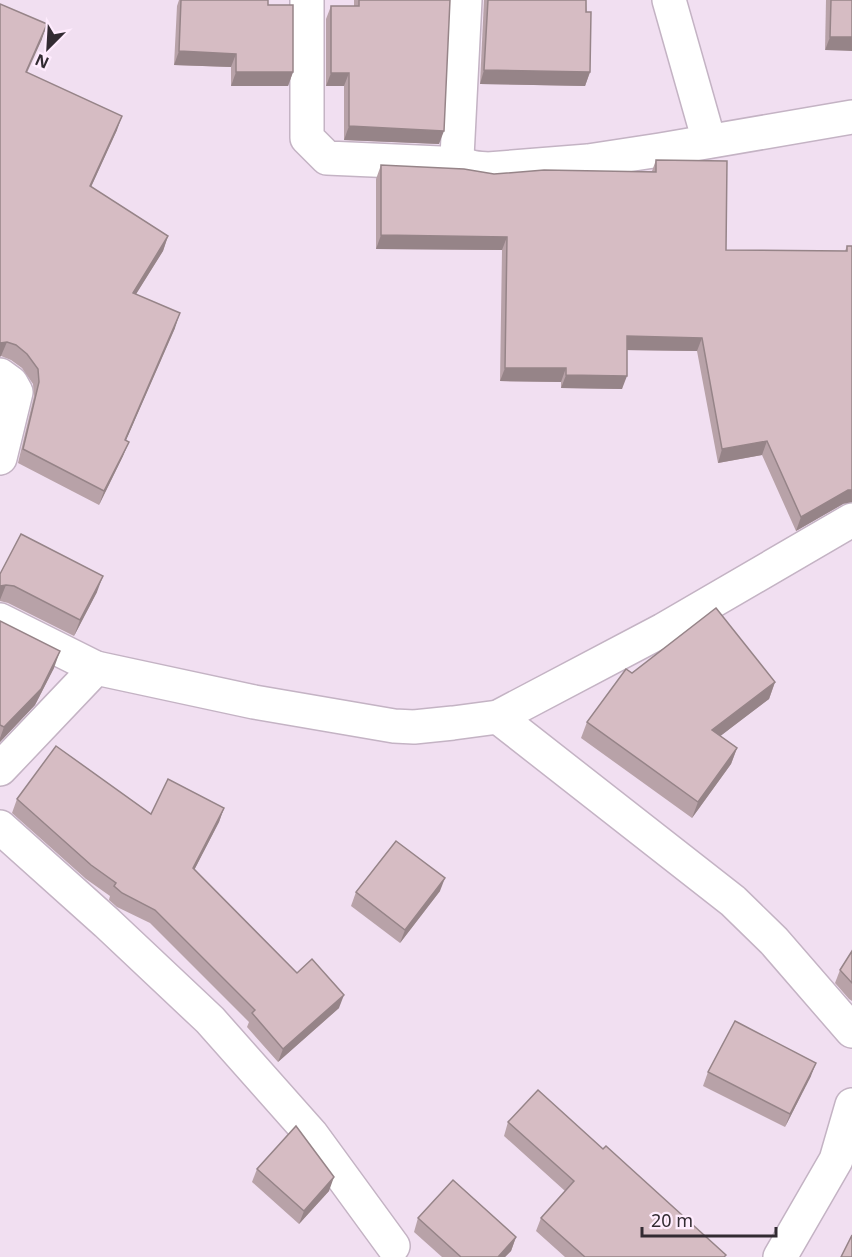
<svg xmlns="http://www.w3.org/2000/svg" width="852" height="1257" viewBox="0 0 852 1257" font-family="'Noto Sans',sans-serif">
	<style>
		.lines { fill: none; stroke-linecap: round; stroke-linejoin: round }
		.minor-casing { stroke: #c4b3c4; stroke-width: 36 }
		.minor { stroke: #fff; stroke-width: 33 }
		.wall { fill: #b8a2a8 }
		.shaded-wall { fill: #968488 }
		.building { fill: #d6bcc3; stroke: #968488; stroke-width: 1.5 }
	</style>
	<rect width="100%" height="100%" fill="#f1dff1"/>
	<g class="lines">
		<g class="minor-casing">
			<g id="minor">
				<path d="M307,0v138l20,20 136,6"/>
				<path d="M465,0l-8,157c7,11 19,11 31,12l100,-8 72,-11 192,-33"/>
				<path d="M669,0l40,141"/>
				<path d="M0,375l11,8 5,9 -16,66"/>
				<path d="M0,620l96,48"/>
				<path d="M498,717l235,184 41,40 78,90"/>
				<path d="M0,769l96,-101 158,34 140,24 20,1 39,-4 45,-6 165,-87 189,-110"/>
				<path d="M0,827l107,96 103,97 102,115 81,111"/>
				<path d="M780,1257l56,-97 16,-55"/>
			</g>
		</g>
		<use href="#minor" class="minor"/>
	</g>
	<g class="wall">
		<path d="M179,0h89v5l25,67 -5,14h-57v-19l-57,-2 3,-59z"/>
		<path d="M354,0h96l-11,144 -95,-4v-54h-18v-67l5,-13h23z"/>
		<path d="M484,0h102l4,72 -5,14 -105,-2z"/>
		<path d="M826,0h26l-27,50z"/>
		<path d="M0,4l42,35 -15,34 90,57 -26,57 77,49 -5,15 -27,43 39,34 -49,112 -3,16 -24,49 -81,-42 16,-67 -1,-12 -11,-16 -11,-8 -10,-4z"/>
		<path d="M656,160l70,90 119,1 2,-5 -4,258 -47,27 -34,-76 -44,8 -21,-112 -70,-1 -5,39 -61,-1v-6l-61,-1 2,-131 -126,-1v-70l5,-14 113,9 158,-3z"/>
		<path d="M0,574l97,18 -23,44 -66,-33 -8,-2z"/>
		<path d="M0,621l54,47 -19,37 -35,37z"/>
		<path d="M632,673l143,9 -6,17 -49,37 17,12 -6,16 -39,54 -111,-80 6,-16z"/>
		<path d="M17,799l134,15 73,-6 -5,14 -25,48 103,103 42,35 -61,54 -31,-35 2,-5 -99,-99 -33,-16 -8,-7 1,-4 -24,-17 -74,-66z"/>
		<path d="M440,891l-40,52 -49,-37 5,-14z"/>
		<path d="M852,951v50l-3,-2 -14,-16 5,-13z"/>
		<path d="M708,1072l103,4 -26,51 -82,-41z"/>
		<path d="M508,1122l95,27 122,108h-160l-29,-26 5,-13 24,-27 -61,-55z"/>
		<path d="M257,1169l72,22 -30,33 -47,-42z"/>
		<path d="M418,1218l98,19 -5,14 -6,6h-63l-28,-25z"/>
	</g>
	<g class="shaded-wall">
		<path d="M47,24l-5,15 -22,47 6,-14z"/>
		<path d="M830,37h22v14l-27,-1z"/>
		<path d="M179,51l57,3 -5,13 -57,-2z"/>
		<path d="M484,70l106,2 -5,14 -105,-2z"/>
		<path d="M236,72h57l-5,14h-57z"/>
		<path d="M331,73h18l-5,13h-18z"/>
		<path d="M122,116l-5,14 -32,70 5,-14z"/>
		<path d="M349,126l95,5 -5,13 -95,-4z"/>
		<path d="M381,235l126,2 -5,13 -126,-1z"/>
		<path d="M168,236l-5,15 -35,56 5,-14z"/>
		<path d="M180,313l-5,15 -55,126 5,-14z"/>
		<path d="M627,336l75,2 -5,13 -75,-1z"/>
		<path d="M7,342l-6,14 -1,1v-14z"/>
		<path d="M505,368h61l-5,14 -61,-1z"/>
		<path d="M566,375l61,1 -5,13 -61,-1z"/>
		<path d="M767,441l-5,14 -44,8 4,-14z"/>
		<path d="M129,442l-6,14 -24,49 5,-14z"/>
		<path d="M848,490h4v12l-9,2 -47,27 5,-14z"/>
		<path d="M103,576l-6,16 -23,44 6,-16z"/>
		<path d="M6,585l-6,15v-14z"/>
		<path d="M60,651l-6,17 -19,37 -35,37v-4l4,-11z"/>
		<path d="M775,682l-6,17 -63,48 6,-17z"/>
		<path d="M737,748l-6,16 -39,54 6,-16z"/>
		<path d="M224,808l-5,14 -31,60 5,-14z"/>
		<path d="M445,878l-5,13 -40,52 5,-13z"/>
		<path d="M344,995l-5,13 -61,54 5,-13z"/>
		<path d="M816,1063l-5,13 -26,51 5,-13z"/>
		<path d="M334,1177l-5,14 -30,33 5,-13z"/>
		<path d="M516,1237l-5,14 -6,6h-7z"/>
	</g>
	<g class="building">
		<path d="M181,0h87v5h25v67h-57v-18l-57,-3z"/>
		<path d="M359,0h91l-6,131 -95,-5v-53h-18v-67h28z"/>
		<path d="M488,0h98v12h5l-1,60 -106,-2z"/>
		<path d="M831,0h21v37h-22z"/>
		<path d="M0,4l47,20 -21,48 96,44 -32,70 78,50 -35,57 47,20 -55,127 4,2 -25,49 -81,-42 16,-67 -1,-13 -11,-15 -11,-9 -9,-3 -7,1z"/>
		<path d="M656,160l71,1 -1,89 121,1v-5h5v244h-4l-47,27 -34,-76 -45,8 -20,-111 -75,-2v40l-61,-1v-7h-61l2,-131 -126,-2v-70l83,4 30,5 50,-4 112,2z"/>
		<path d="M21,534l82,42 -23,44 -66,-34 -8,-1 -6,1v-12z"/>
		<path d="M716,608l59,74 -63,48 25,18 -39,54 -111,-80 39,-53 6,4z"/>
		<path d="M0,621l60,30 -19,38 -37,38 -4,-2z"/>
		<path d="M56,746l95,68 17,-35 56,29 -31,60 104,105 15,-14 32,36 -61,54 -31,-36 3,-3 -100,-100 -33,-17 -8,-7 2,-3 -25,-18 -74,-66z"/>
		<path d="M396,841l49,37 -40,52 -49,-38z"/>
		<path d="M852,951v32l-12,-13z"/>
		<path d="M735,1021l81,42 -26,51 -82,-42z"/>
		<path d="M538,1090l65,59 3,-3 120,109 -2,2h-139l-44,-39 33,-37 -66,-59z"/>
		<path d="M296,1126l38,51 -30,34 -47,-42z"/>
		<path d="M453,1180l63,57 -18,20h-37l-43,-39z"/>
		<path d="M852,1235v22h-11z"/>
	</g>
	<g transform="translate(48 48) rotate(204)" stroke="#ffecfe" stroke-width="4.5" paint-order="stroke">
	<path d="M0-4.5L10 22L0 15L-10 22Z" fill="#322b32"/>
	<text y="-9" font-size="16" font-weight="bold" text-anchor="middle" fill="#322b32">N</text>
	</g>
	<path d="M642 1227v9h134v-9" fill="none" stroke="#322b32" stroke-width="3"/>
	<text x="651" y="1227" font-size="18" fill="#322b32" stroke="#ffecfe" stroke-width="4.5" paint-order="stroke">20 m</text>
</svg>
